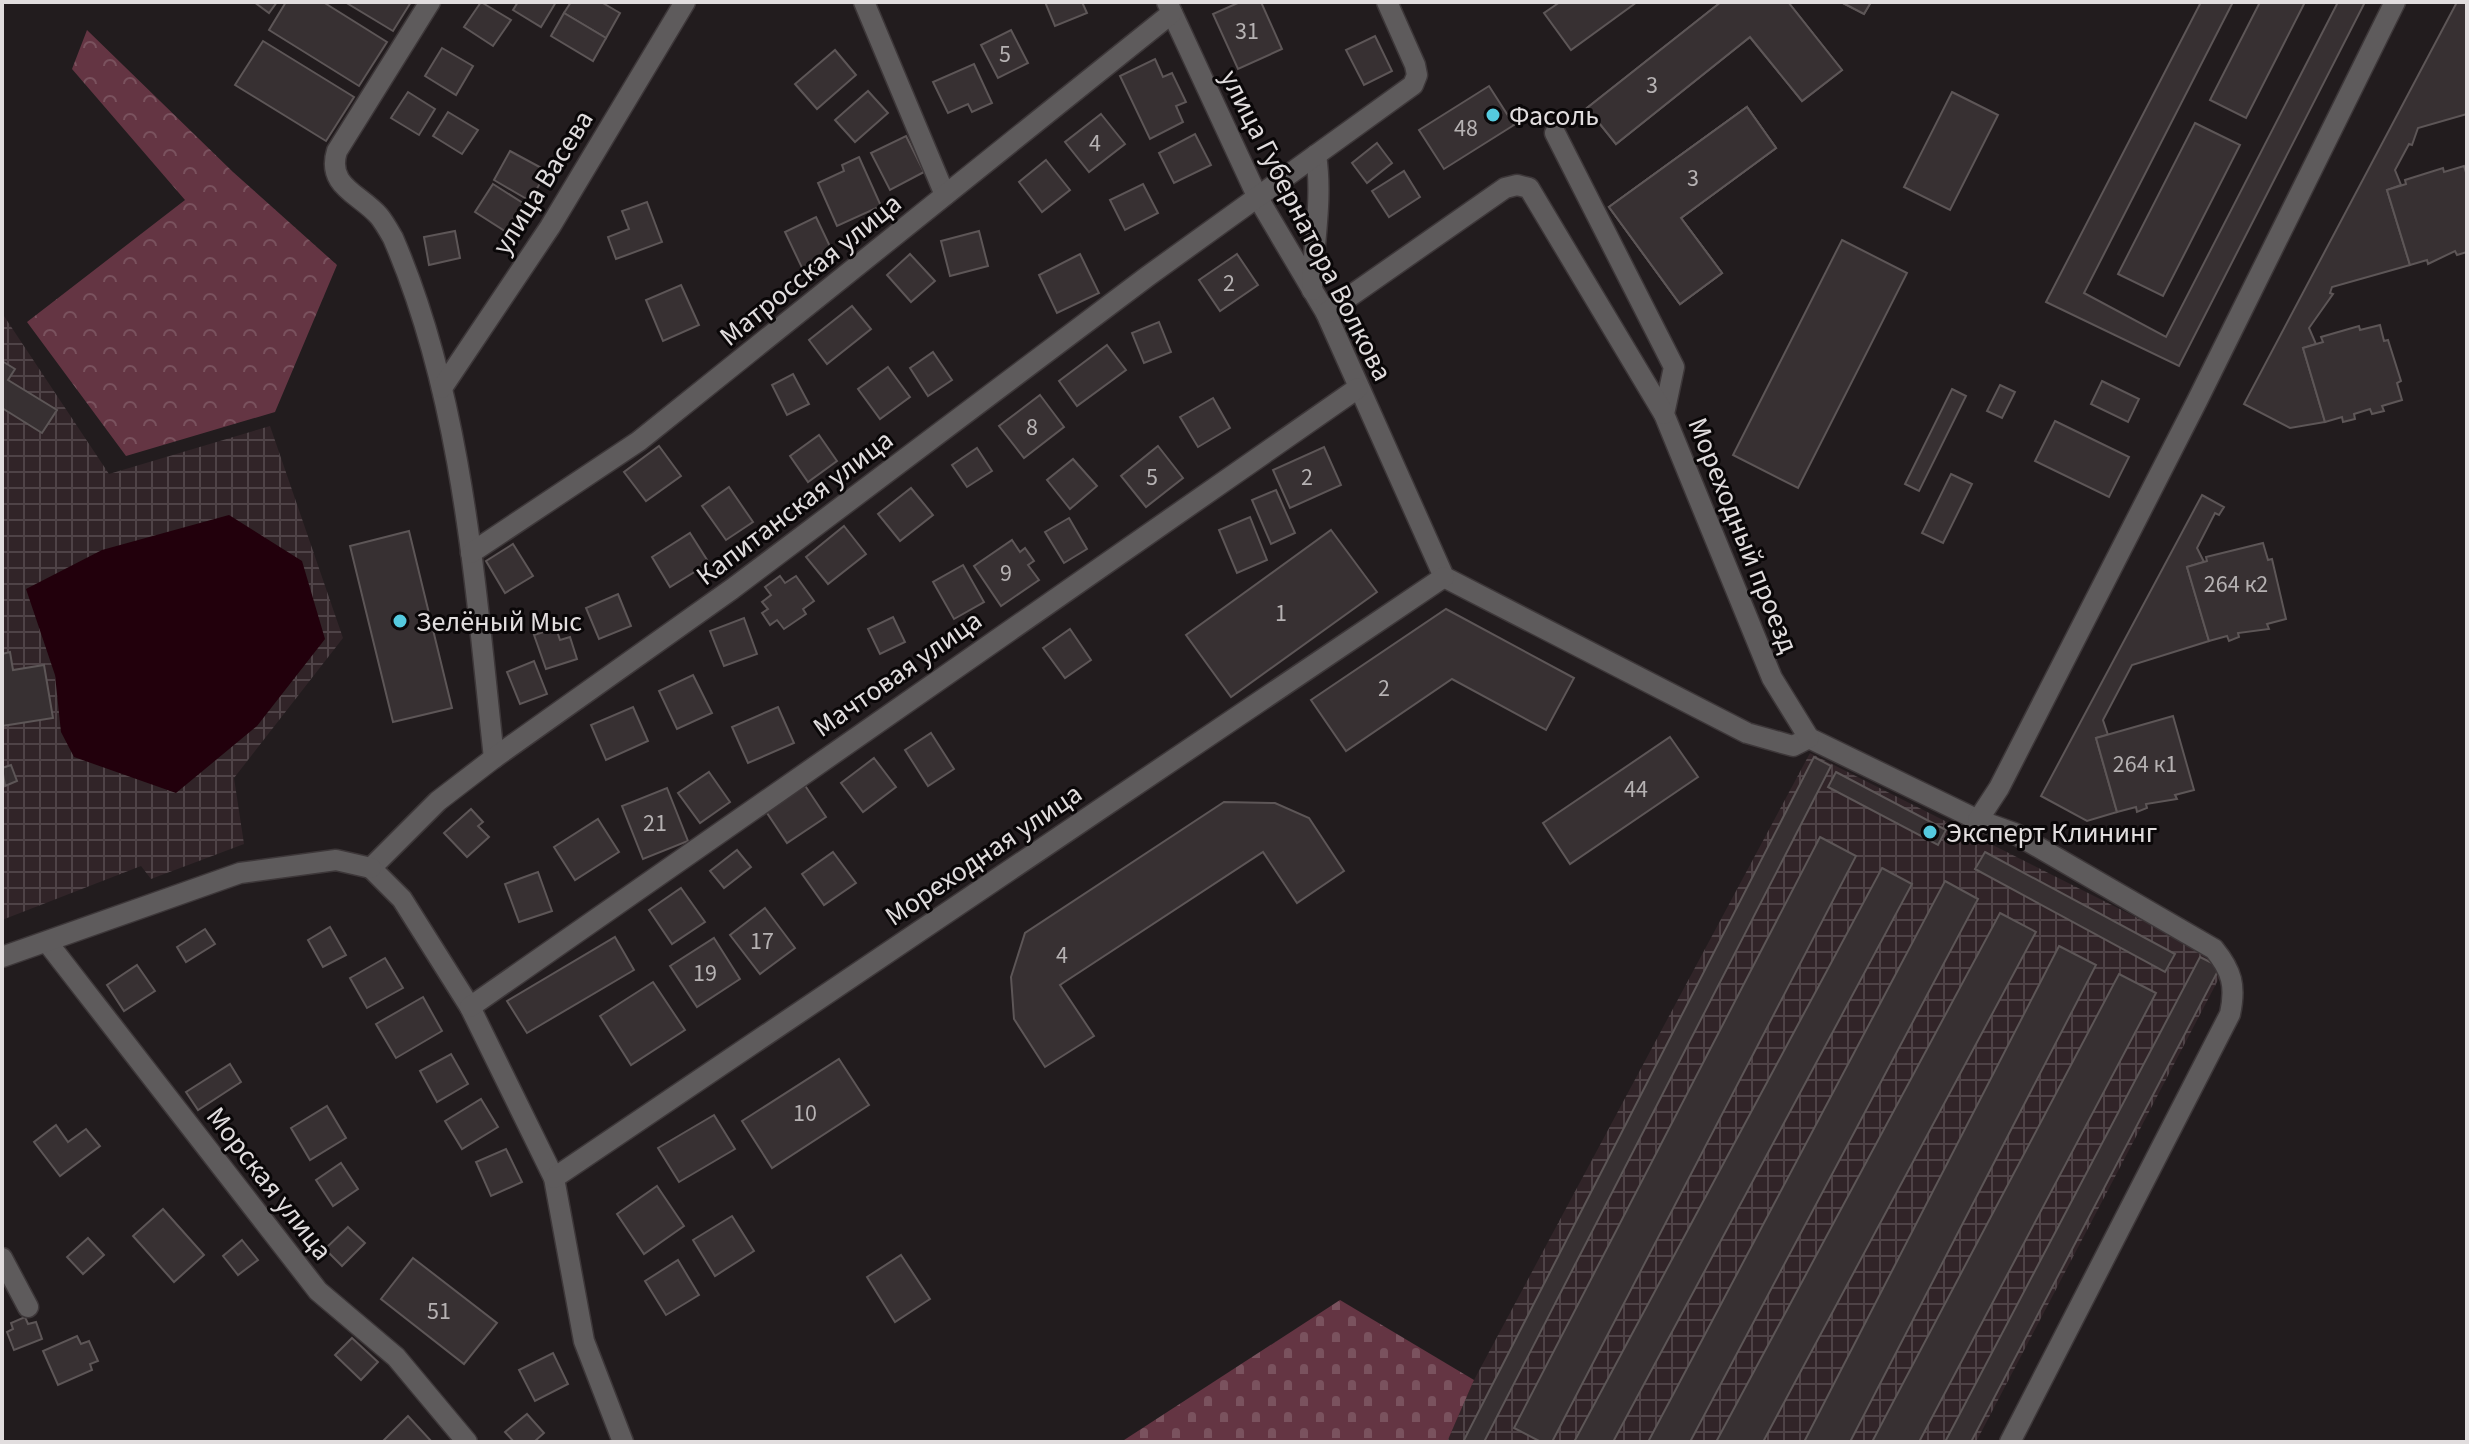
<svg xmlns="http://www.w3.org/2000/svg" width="2469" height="1444" viewBox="0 0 2469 1444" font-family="'Source Sans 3',sans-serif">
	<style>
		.industrial { fill: url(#industrial-grid) }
		.forest { fill: url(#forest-crowns) }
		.cemetery { fill: url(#cemetery-stones) }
		.water { fill: #22000c }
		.building { fill: #373032; stroke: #5d5657; stroke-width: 2 }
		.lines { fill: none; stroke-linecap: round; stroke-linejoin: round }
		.minor-casing { stroke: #3d3739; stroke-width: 23 }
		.minor { stroke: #5e5b5c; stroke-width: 20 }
		.poi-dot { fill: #55cadf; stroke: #0a0708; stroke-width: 3 }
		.labels { text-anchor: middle; stroke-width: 6; stroke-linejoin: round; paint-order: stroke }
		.number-label { font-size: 24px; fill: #b6b2b3 }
		.poi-label { font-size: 28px; fill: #e1ddde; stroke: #0a0708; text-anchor: start }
		.street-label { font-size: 28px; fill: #e1ddde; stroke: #0a0708 }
	</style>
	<defs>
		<pattern id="industrial-grid" width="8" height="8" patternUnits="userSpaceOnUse" patternTransform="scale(2)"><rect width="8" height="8" fill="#312428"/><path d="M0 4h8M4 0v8" fill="none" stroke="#4f4347"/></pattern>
		<pattern id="forest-crowns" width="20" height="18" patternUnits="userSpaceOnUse" patternTransform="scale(2)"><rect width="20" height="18" fill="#643543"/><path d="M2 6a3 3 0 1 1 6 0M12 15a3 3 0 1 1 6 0" fill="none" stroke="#7a525e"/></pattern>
		<pattern id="cemetery-stones" width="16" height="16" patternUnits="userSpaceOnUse" patternTransform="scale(2)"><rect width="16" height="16" fill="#643543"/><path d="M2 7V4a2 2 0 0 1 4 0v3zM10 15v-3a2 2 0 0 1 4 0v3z" fill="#7a525e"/></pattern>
	</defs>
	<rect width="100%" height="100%" fill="#221c1e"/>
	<g class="industrial">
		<path d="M2,313l107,161 161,-48 73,212 -109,140 10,66 -93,35 -10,-13 -139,54z"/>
		<path d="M1810,753l417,210 -251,479h-529l27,-62z"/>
	</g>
	<path class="forest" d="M87,30l146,142 104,93 -62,147 -149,44 -99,-134 158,-122 -113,-131z"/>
	<path class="cemetery" d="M1340,1300l134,80 -27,62h-326z"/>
	<path class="water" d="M229,515l73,46 23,78 -68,87 -81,67 -102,-36 -13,-25 -6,-57 -29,-86 76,-39z"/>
	<g class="building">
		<path d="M254,2h23l-8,11z"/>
		<path d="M286,2h37l64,40 -28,44 -90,-56z"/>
		<path d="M345,2h66l-18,29z"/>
		<path d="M481,2l30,18 -18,26 -29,-19z"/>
		<path d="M518,2h38l-15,25 -28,-17z"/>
		<path d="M571,2h30l19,11 -14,25 -42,-25z"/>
		<path d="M1045,2h37l5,11 -32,13z"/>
		<path d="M1240,2h21l21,47 -44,20 -25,-55z"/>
		<path d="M1560,2h77l-66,48 -27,-37z"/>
		<path d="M1721,2h67l54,68 -40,31 -52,-64 -134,107 -29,-36z"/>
		<path d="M1721,2h67l54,68 -40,31 -52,-64 -134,107 -29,-36z"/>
		<path d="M1841,2h30l-7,12z"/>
		<path d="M1841,2h30l-7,12z"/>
		<path d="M2201,2h32l-149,291 82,44 172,-335h27l-186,364 -133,-64z"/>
		<path d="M2260,2h45l-59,116 -36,-18z"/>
		<path d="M2457,2h10v112l-49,14 -6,17 -3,-1 -14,26 6,15 -14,5 23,75 -78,22 -2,6 3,1 -24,34 7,16 -13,4 22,74 -35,6 -46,-24z"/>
		<path d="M564,13l42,25 -13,23 -42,-25z"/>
		<path d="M1011,30l17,33 -30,15 -17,-33z"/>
		<path d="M1375,36l17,35 -28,14 -18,-35z"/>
		<path d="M263,41l91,56 -28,44 -91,-56z"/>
		<path d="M442,48l31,18 -17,29 -31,-19z"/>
		<path d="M835,50l21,25 -39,34 -22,-25z"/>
		<path d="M1155,59l8,18 9,-4 14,29 -10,4 7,16 -33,17 -30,-63z"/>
		<path d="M974,64l18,39 -20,9 -4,-8 -20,9 -15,-31z"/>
		<path d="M1489,86l25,39 -70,44 -25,-39z"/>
		<path d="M868,91l20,22 -33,29 -20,-22z"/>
		<path d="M408,92l27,17 -16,26 -28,-17z"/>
		<path d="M1952,92l46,23 -48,95 -46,-23z"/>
		<path d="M1747,107l29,41 -95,70 41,55 -42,31 -71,-97z"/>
		<path d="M1747,107l29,41 -95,70 41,55 -42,31 -71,-97z"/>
		<path d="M1747,107l29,41 -95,70 41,55 -42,31 -71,-97z"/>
		<path d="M448,112l30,18 -16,24 -29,-18z"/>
		<path d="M1101,114l24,30 -36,28 -24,-30z"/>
		<path d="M2195,123l45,22 -77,151 -45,-22z"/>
		<path d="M1195,134l16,31 -37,18 -15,-30z"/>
		<path d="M906,136l18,36 -34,18 -19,-37z"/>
		<path d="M1377,143l15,20 -25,20 -15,-20z"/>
		<path d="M510,151l37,20 -17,30 -36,-21z"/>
		<path d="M859,157l22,49 -44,20 -19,-43 26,-12 -2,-6z"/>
		<path d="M1046,160l24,30 -28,22 -23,-30z"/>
		<path d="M2464,166l3,10v76l-10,3 -2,-4 -27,13 -1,-4 -17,5 -23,-75 19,-6 -1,-4 38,-12 1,4z"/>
		<path d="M1404,171l16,26 -31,20 -17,-26z"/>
		<path d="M493,184l33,21 -18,28 -33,-21z"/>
		<path d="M1143,184l15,29 -33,17 -15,-30z"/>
		<path d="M647,202l15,40 -46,17 -8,-22 21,-8 -7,-18z"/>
		<path d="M816,217l19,40 -31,15 -19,-40z"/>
		<path d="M455,231l5,27 -31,7 -5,-28z"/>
		<path d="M979,231l9,35 -38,10 -9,-35z"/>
		<path d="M1842,240l65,33 -109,215 -65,-33z"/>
		<path d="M910,254l25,27 -24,21 -24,-27z"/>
		<path d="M1080,254l19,39 -42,20 -18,-38z"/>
		<path d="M1237,254l21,31 -38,26 -21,-31z"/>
		<path d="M681,285l18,40 -36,16 -17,-41z"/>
		<path d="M852,306l19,23 -44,35 -18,-24z"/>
		<path d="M1159,322l12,30 -27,11 -12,-30z"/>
		<path d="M2380,325l4,16 4,-1 13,41 -4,2 5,17 -20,6 2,5 -12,3 -2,-5 -16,5 1,5 -12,3 -1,-5 -17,5 -22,-74 20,-6 -2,-5 38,-11 1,4z"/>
		<path d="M1107,345l19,25 -49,36 -18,-25z"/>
		<path d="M933,352l19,28 -24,16 -18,-28z"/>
		<path d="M2,361l13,8 -7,11 49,30 -15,23 -40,-25z"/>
		<path d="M888,367l22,30 -30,22 -22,-30z"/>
		<path d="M793,374l16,30 -22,11 -15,-30z"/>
		<path d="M2102,381l37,18 -11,23 -37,-18z"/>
		<path d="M2000,385l15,7 -13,26 -15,-7z"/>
		<path d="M1952,389l14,7 -47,95 -14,-7z"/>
		<path d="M1040,395l24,32 -40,31 -25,-32z"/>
		<path d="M1213,398l17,30 -32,19 -18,-30z"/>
		<path d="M2055,421l74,36 -20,40 -74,-36z"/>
		<path d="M819,435l18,26 -29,21 -18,-26z"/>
		<path d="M659,446l22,30 -35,25 -22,-29z"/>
		<path d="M1158,446l25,32 -37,29 -25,-31z"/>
		<path d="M1324,447l17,38 -51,23 -17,-38z"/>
		<path d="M977,448l15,23 -25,16 -15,-22z"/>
		<path d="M1073,459l24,27 -27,23 -23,-29z"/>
		<path d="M1951,474l21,10 -29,59 -21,-10z"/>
		<path d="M729,487l24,35 -27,18 -24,-34z"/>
		<path d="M911,488l22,27 -33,26 -22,-27z"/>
		<path d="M1276,490l19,43 -24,11 -19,-44z"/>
		<path d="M2202,495l22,12 -5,8 -4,-2 -18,35 7,14 -17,5 22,74 -77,24 -29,55 5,15 -12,3 21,74 -30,9 -46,-25z"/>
		<path d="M1250,517l17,43 -30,13 -18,-43z"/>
		<path d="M1069,518l18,31 -23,14 -19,-31z"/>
		<path d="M844,526l22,28 -38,30 -22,-27z"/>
		<path d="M1331,530l46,62 -146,105 -45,-62z"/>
		<path d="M409,531l43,177 -59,14 -43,-176z"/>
		<path d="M690,533l19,30 -39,24 -18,-30z"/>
		<path d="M1012,540l8,12 5,-4 9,13 -6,4 11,15 -38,26 -27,-40z"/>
		<path d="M2263,543l5,17 4,-1 14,60 -19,5 2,5 -31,4 1,4 -10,4 -2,-5 -18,5 -22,-74 20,-6 -1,-4z"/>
		<path d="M513,544l20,32 -28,17 -19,-32z"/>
		<path d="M963,565l21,37 -30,17 -21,-37z"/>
		<path d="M780,576l5,7 11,-7 18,25 -11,8 3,5 -22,15 -7,-9 -7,5 -8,-12 6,-4 -6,-7 9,-7 -6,-8z"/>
		<path d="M618,594l13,32 -32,13 -13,-31z"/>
		<path d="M1446,609l128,69 -28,52 -94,-51 -106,72 -35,-51z"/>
		<path d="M893,617l12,25 -25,12 -12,-25z"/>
		<path d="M744,618l13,36 -33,12 -14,-35z"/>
		<path d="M556,628l4,12 10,-3 7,22 -31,10 -12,-34z"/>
		<path d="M1070,629l21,31 -26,18 -22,-30z"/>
		<path d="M10,652l3,18 31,-5 9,53 -51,8v-72z"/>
		<path d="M534,661l13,33 -27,10 -13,-32z"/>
		<path d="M693,675l19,38 -35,16 -18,-38z"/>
		<path d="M633,707l15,34 -42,19 -15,-35z"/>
		<path d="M778,707l16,36 -46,20 -16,-36z"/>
		<path d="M2173,716l21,74 -19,5 2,4 -31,5 1,4 -10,4 -1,-5 -19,5 -21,-74z"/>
		<path d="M931,733l23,36 -26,17 -23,-36z"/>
		<path d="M1670,737l28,40 -128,87 -27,-41z"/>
		<path d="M1814,757l17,9 -347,676h-21z"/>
		<path d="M874,758l22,29 -33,25 -22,-29z"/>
		<path d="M11,765l6,16 -12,5 -3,-18z"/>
		<path d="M709,772l21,30 -30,21 -22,-30z"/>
		<path d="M1836,772l110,58 -8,15 -110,-58z"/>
		<path d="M804,784l22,33 -39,26 -22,-33z"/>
		<path d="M667,788l21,53 -45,18 -21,-53z"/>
		<path d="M1224,802l51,1 34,15 35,53 -47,32 -34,-51 -203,133 34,51 -49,31 -31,-48 -3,-42 14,-44z"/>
		<path d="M471,809l12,13 -5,4 11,11 -22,20 -23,-24z"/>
		<path d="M598,819l21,33 -44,28 -21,-33z"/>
		<path d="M1820,837l36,19 -304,586h-11l-27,-14z"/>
		<path d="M737,850l14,17 -27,21 -14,-17z"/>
		<path d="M833,852l23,31 -32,22 -22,-31z"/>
		<path d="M1985,852l190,102 -10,18 -190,-103z"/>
		<path d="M1882,868l30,16 -299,558h-39z"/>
		<path d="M538,872l14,39 -33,11 -14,-38z"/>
		<path d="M1945,881l33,18 -288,543h-42z"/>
		<path d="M681,888l24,34 -33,22 -23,-34z"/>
		<path d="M765,908l30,40 -35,26 -30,-39z"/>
		<path d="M2000,913l36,19 -273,510h-47z"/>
		<path d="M330,927l16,28 -23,12 -15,-27z"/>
		<path d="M205,929l10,15 -29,18 -9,-15z"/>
		<path d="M615,937l19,33 -107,63 -20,-32z"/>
		<path d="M714,938l26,41 -43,28 -27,-41z"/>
		<path d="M2059,946l37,19 -246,477h-46z"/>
		<path d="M2200,957l20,10 -249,475h-26z"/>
		<path d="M385,958l18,30 -36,20 -17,-30z"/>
		<path d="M137,965l18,26 -31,20 -17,-26z"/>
		<path d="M2119,974l37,19 -237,449h-47z"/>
		<path d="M653,982l32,48 -54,35 -31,-49z"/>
		<path d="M423,997l19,34 -46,27 -20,-34z"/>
		<path d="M451,1054l17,30 -31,18 -17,-31z"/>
		<path d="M839,1059l30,46 -97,63 -30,-47z"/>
		<path d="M230,1064l11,18 -43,28 -12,-18z"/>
		<path d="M481,1099l17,28 -36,22 -17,-28z"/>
		<path d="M327,1106l19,32 -36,22 -19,-32z"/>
		<path d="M714,1115l21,34 -56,33 -21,-34z"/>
		<path d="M56,1125l12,17 18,-13 14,17 -40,30 -26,-34z"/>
		<path d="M506,1149l16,33 -31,14 -15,-34z"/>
		<path d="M341,1163l17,26 -25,17 -17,-26z"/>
		<path d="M657,1186l27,40 -40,28 -27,-40z"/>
		<path d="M163,1209l41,46 -30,27 -41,-46z"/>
		<path d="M732,1216l22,35 -39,25 -22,-36z"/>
		<path d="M348,1227l17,16 -23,23 -17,-17z"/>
		<path d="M88,1238l16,17 -21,19 -16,-17z"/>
		<path d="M242,1240l16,20 -20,15 -15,-19z"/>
		<path d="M901,1255l29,44 -35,23 -28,-45z"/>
		<path d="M413,1258l84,65 -33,41 -83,-65z"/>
		<path d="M678,1260l21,35 -33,20 -21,-34z"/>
		<path d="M25,1317l3,7 8,-2 6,17 -28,11 -7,-18 6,-3 -2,-6z"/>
		<path d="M77,1336l4,8 8,-3 9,20 -8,3 2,6 -34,15 -15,-34z"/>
		<path d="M352,1338l26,24 -17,18 -26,-25z"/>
		<path d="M553,1353l15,31 -33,17 -16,-31z"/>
		<path d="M527,1414l17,19 -10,9h-20l-9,-10z"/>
		<path d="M408,1416l24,26h-50z"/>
	</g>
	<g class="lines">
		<g class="minor-casing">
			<g id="minor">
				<path d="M430,2l-93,149c-11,35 23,43 42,65 5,6 10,15 14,22 70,162 82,347 101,520"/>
				<path d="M864,2l81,193"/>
				<path d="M1167,2l91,196 68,115 118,264 303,156 46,13 16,-8 169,82 36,13 200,116c18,22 22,37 16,65l-220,428"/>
				<path d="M1555,133l119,234 -10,47 108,264 37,60"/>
				<path d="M1312,290c1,-45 11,-90 4,-135"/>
				<path d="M1326,313l179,-125 12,-3 12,3 135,226"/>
				<path d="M442,388l108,-161 135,-225"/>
				<path d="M471,553l168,-112 533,-428"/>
				<path d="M1978,820l21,-32 198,-387 198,-399"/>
				<path d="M371,868l67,-67 56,-43 238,-169 416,-313 265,-191 4,-10 -2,-10 -28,-63"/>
				<path d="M371,868l31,31 68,108 84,171 30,163 39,101"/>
				<path d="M47,942l271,349 78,66 71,85"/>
				<path d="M2,957l238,-84 96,-13 35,8"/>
				<path d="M470,1007l888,-619"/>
				<path d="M554,1178l890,-601"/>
				<path d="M2,1258l26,49"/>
			</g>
		</g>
		<use href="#minor" class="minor"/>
	</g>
	<g class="poi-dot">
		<circle cx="1493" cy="115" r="8"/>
		<circle cx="400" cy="621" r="8"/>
		<circle cx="1930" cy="832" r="8"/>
	</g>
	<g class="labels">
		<g class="number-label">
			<text x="1247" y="39">31</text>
			<text x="1005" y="62">5</text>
			<text x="1652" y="93">3</text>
			<text x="1466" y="136">48</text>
			<text x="1095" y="151">4</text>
			<text x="1693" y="186">3</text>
			<text x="1229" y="291">2</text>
			<text x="1032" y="435">8</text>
			<text x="1152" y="485">5</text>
			<text x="1307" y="485">2</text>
			<text x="1006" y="581">9</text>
			<text x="2236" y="592">264 к2</text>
			<text x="1281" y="621">1</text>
			<text x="1384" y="696">2</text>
			<text x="2145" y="772">264 к1</text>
			<text x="1636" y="797">44</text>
			<text x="655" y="831">21</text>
			<text x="762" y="949">17</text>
			<text x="1062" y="963">4</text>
			<text x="705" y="981">19</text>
			<text x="805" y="1121">10</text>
			<text x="439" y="1319">51</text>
		</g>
		<g class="poi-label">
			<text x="1509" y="125">Фасоль</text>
			<text x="416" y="631">Зелёный Мыс</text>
			<text x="1946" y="842">Эксперт Клининг</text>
		</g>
		<g class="street-label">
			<text transform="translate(542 182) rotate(-58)" y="10">улица Васева</text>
			<text transform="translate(1307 225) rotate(63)" y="10">улица Губернатора Волкова</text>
			<text transform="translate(810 269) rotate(-39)" y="10">Матросская улица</text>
			<text transform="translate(794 507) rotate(-37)" y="10">Капитанская улица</text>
			<text transform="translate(1744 535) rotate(68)" y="10">Мореходный проезд</text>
			<text transform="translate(897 673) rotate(-35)" y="10">Мачтовая улица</text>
			<text transform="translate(983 854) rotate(-34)" y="10">Мореходная улица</text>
			<text transform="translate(270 1183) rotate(52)" y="10">Морская улица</text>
		</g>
	</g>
	<rect width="2469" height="1444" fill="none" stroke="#e1ddde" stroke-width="8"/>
</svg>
